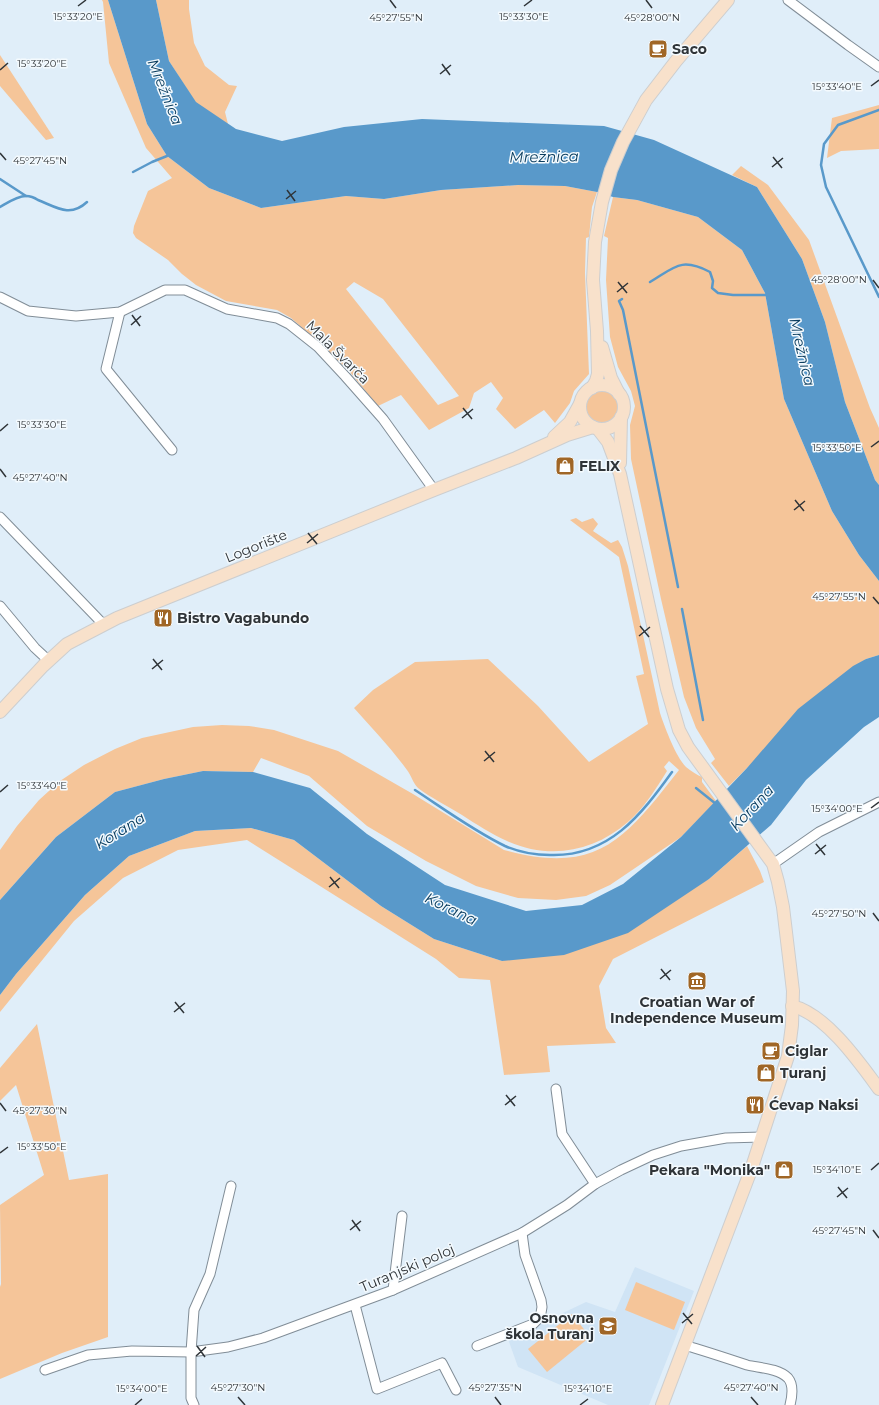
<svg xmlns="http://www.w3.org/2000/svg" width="879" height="1405" viewBox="0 0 879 1405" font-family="Montserrat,sans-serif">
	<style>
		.built { fill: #d0e4f5 }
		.green { fill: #f5c599; fill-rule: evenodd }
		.water { fill: #5999ca }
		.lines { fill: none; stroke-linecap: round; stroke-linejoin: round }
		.stream { stroke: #5999ca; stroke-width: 2.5 }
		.minor-casing { stroke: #818d97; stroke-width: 11 }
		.major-casing { stroke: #cdcecf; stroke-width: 14 }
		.minor { stroke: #fff; stroke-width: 9 }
		.major { stroke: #f8e1cb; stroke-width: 12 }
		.ticks { fill: none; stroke: #2f3438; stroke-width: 1.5 }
		.labels { text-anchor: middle; stroke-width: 3; stroke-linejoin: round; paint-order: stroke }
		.poi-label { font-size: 14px; font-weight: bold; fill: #2f3438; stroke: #f4fafe; text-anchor: start }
		.street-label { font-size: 14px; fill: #2f3438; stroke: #f4fafe }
		.water-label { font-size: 15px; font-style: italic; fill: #0c3f61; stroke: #f4fafe }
		.ticks-label { font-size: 10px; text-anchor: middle; fill: #2f3438; stroke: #f4fafe; stroke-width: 3; stroke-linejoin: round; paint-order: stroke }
	</style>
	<rect width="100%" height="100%" fill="#e0eef9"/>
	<path class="built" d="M635,1267l59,24 -45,114h-41l-90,-38 -10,-28 78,-37 29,10z"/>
	<g class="green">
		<path d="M102,0h6l39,124 20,32 42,32 52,20 85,-12 38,3 57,-9 77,-5 47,1 32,6 -5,15 -3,30 -3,1 -1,35 4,101 -15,17 -4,12 -15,20 -11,-13 -29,19 -19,-20 7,-11 -12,-16 -17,11 -5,15 -40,22 -28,-35 -23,11 -29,-35 -28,-27 -30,-26 -14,-8 -51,-9 -30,-16 -14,-11 -14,-14 -32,-22 -3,-5 1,-7 14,-35 24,-13 -26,-30 -37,-85 -6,-61zM354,282l29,17 76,97 -21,9 -92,-116z"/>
		<path d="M156,0h33v9l5,34 11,23 24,19 8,1 -12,26 3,12 -32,-21 -27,-42z"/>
		<path d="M0,55l54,83 -8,2 -46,-54z"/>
		<path d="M879,105v44l-38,2 -14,7 5,-40z"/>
		<path d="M741,166l27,19 41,55 61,168 9,20v57l-4,-5 -30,-78 -20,-80 -23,-63 -45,-72 -25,-12z"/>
		<path d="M613,197l24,3 61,17 44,33 23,43 19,106 48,112 27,44 20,26v74l-13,4 -119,109 -18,18 -18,-23 4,-4 -19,-31 -12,-31 -23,-98 -30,-140 -1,-34 5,-19 -4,-15 -13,-24 -8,-30 -4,-57 2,-42 -4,-2z"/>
		<circle cx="602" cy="407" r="17"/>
		<path d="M576,518l6,4 11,-4 5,6 -5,7 18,12 7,-3 4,7 6,19 32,147c5,15 16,44 26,54 5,4 11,8 16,10v5l14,19 -35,36 -71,48 -24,11 -30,4 -38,-2 -42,-12 -50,-25 -59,-35 -58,-50 -48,-18 -8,14 -50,-1 -39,8 -49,13 -59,45 -56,63v-50l17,-24 22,-26 21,-19 24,-16 31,-16 27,-11 51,-11 29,-2 27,1 25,4 64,21 75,43 91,56c94,26 122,-12 175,-80l-10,-9 -5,6 3,4c-11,18 -23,37 -39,51 -35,30 -78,38 -121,19 -16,-7 -31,-17 -45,-26 -14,-9 -31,-17 -44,-27 -5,-5 -7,-13 -11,-18 -16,-22 -35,-42 -53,-62l19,-18 42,-28 73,-3 50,47 51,56 59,-38 -12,-48 8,-2 -25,-117 -49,-37z"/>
		<path d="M251,828l43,12 87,66 53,33 68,22 207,-82 38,-33 13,25 4,11 -151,77 -14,27 7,42 10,15 -69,3 3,26 -46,3 -14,-95 -31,-2 -23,-19 -189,-119 -69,10 -55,28 -49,43 -74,91v-17l16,-21 69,-79 44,-39 66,-25z"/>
		<path d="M37,1024l32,156 39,-6v163l-46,16 -62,26v-92l1,-3 -1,-79 44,-30 -28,-90 -16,16v-33z"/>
		<path d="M636,1282l49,20 -11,28 -49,-20z"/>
		<path d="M572,1314l18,23 -43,35 -19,-23z"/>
	</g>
	<g class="water">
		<path d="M108,0h48l13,61 27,41 40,27 46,12 62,-14 78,-8 182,7 50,14 103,47 45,72 23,63 20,80 30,78 4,5v96l-20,-26 -27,-44 -48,-112 -19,-106 -23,-43 -44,-33 -61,-17 -24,-3 -16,-5 -32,-6 -47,-1 -77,5 -57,9 -38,-3 -85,12 -52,-20 -42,-32 -20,-32z"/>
		<path d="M879,655v62l-15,10 -58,53 -35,45 -62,54 -81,54 -64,22 -62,6 -68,-22 -53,-33 -87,-66 -43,-12 -56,3 -66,25 -44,39 -69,79 -16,21v-95l56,-63 59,-45 49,-13 39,-8 50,1 57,16 57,46 78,51 81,26 56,-6 41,-21 58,-47 66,-69 51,-59 55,-43 13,-7z"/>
	</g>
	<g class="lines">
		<g class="stream">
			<path d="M879,110l-41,15 -14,19 -3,21 5,22 53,110"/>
			<path d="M133,172l19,-10 15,-6"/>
			<path d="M0,179l26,17"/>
			<path d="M0,207c7,-4 17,-11 26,-11 4,0 9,2 12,4 18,7 32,18 49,2"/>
			<path d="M650,282c25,-15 31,-25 60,-10l3,9 -1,7 6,5 15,2h36"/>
			<path d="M622,299l-3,2 4,9 55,277"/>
			<path d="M682,609l21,111"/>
			<path d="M696,788l20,16"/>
			<path d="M415,790c29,19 59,41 90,56 14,6 30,9 45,9 59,2 91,-40 122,-83"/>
		</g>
		<g class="minor-casing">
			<g id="minor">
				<path d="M788,0l60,45 31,22"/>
				<path d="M0,297l28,14 48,5 44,-4 45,-22h20l42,19 50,9 12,6 29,23 27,29 38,43 51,71"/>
				<path d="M120,312l-14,57 66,81"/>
				<path d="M0,517l104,108"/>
				<path d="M0,606l35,42 14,13"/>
				<path d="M773,864l46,-32 60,-30"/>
				<path d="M556,1089l6,45 33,50"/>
				<path d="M393,1290l9,-74"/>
				<path d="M355,1305l22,84 65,-26 14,27"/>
				<path d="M684,1345c21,6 42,13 63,20 12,3 31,3 41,13 6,7 4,19 2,27"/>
				<path d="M477,1346l56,-22 5,-5 3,-6 1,-6 -1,-7 -16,-45 -3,-22"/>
				<path d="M45,1370l43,-15 44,-4 59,1 37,-5 35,-9 130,-48 129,-57 45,-28 28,-21 26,-14 32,-15 28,-9 45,-8 36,-1"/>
				<path d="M194,1405l-3,-7v-46l3,-42 16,-36 21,-88"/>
			</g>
		</g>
		<g class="major-casing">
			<g id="major">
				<path d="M602,347l9,31 8,16"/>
				<circle cx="602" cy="407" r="22"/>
				<path d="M592,388l4,-7 2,-7 -1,-43 -4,-51 2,-38 7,-40 9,-32 12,-28 23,-42 30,-39 52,-61"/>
				<path d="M598,429l10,13 12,32 47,215 12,41 9,17 85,117 5,18 5,25 10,84 -1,34 -4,31 -37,114 -89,235"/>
				<path d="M554,437l16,-15 10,-18"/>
				<path d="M620,463l1,-46"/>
				<path d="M0,712l43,-46 24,-22 50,-26 317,-128 82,-32 51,-23 26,-8"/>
				<path d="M792,1006c33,7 68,57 87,83"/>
			</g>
		</g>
		<use href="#minor" class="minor"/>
		<use href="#major" class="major"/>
	</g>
	<path class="ticks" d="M390,0l6,8M646,0l6,8M78,6l8,-6M524,6l8,-6M442,64l8,11M0,70l8,-7M440,74l11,-9M871,86l8,-6M0,153l6,7M773,157l9,11M772,167l11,-9M287,190l8,11M286,199l10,-8M873,280l6,8M618,282l9,11M617,292l11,-9M132,315l8,11M131,325l10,-9M463,408l9,11M462,418l11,-9M0,431l8,-7M871,447l8,-6M0,469l6,8M795,500l9,11M794,510l11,-9M308,533l9,11M307,543l11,-9M873,597l6,7M640,626l9,11M639,636l11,-9M153,659l9,11M152,669l11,-9M485,751l9,11M484,761l11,-9M0,792l8,-7M871,808l8,-6M816,844l9,11M815,854l11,-9M330,877l9,11M329,887l11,-9M873,913l6,8M661,969l9,11M660,979l11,-9M175,1002l9,11M174,1012l11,-9M506,1095l9,11M0,1103l6,8M505,1105l11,-9M0,1153l8,-6M871,1170l8,-7M838,1187l9,11M837,1197l11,-9M352,1220l8,11M350,1230l11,-9M873,1230l6,8M683,1313l9,11M682,1323l11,-9M197,1346l8,11M196,1356l10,-9M238,1397l7,8M495,1397l6,8M751,1397l7,8M135,1405l7,-6M580,1405l8,-6"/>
	<defs>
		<g id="cafe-square" transform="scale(1)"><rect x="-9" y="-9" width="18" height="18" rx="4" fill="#a06626" stroke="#f4fafe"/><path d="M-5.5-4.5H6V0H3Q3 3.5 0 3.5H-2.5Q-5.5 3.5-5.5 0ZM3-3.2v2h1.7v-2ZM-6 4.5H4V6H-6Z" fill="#fff"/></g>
		<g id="shop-square" transform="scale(1)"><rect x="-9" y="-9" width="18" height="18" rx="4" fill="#a06626" stroke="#f4fafe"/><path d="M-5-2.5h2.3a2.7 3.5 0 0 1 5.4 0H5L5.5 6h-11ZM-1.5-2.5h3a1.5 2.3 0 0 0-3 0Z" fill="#fff"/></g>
		<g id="restaurant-square" transform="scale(1)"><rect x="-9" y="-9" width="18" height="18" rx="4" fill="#a06626" stroke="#f4fafe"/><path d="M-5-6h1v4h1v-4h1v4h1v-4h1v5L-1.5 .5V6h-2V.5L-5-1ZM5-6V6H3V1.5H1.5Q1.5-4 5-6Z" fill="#fff"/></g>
		<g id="museum-square" transform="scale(1)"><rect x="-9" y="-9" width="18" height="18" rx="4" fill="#a06626" stroke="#f4fafe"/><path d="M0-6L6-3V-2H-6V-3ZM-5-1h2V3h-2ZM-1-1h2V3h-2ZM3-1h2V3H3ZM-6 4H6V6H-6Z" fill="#fff"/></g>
		<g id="school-square" transform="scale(1)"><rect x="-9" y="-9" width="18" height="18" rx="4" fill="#a06626" stroke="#f4fafe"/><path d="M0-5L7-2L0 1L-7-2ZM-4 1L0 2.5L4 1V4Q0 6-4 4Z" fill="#fff"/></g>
	</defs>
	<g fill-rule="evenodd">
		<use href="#cafe-square" x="658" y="49"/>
		<use href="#shop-square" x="565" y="466"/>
		<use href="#restaurant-square" x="163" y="618"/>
		<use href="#museum-square" x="697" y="981"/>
		<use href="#cafe-square" x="771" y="1051"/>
		<use href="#shop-square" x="766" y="1073"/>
		<use href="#restaurant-square" x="755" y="1105"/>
		<use href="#shop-square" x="784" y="1170"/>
		<use href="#school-square" x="608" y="1326"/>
	</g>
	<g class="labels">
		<g class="poi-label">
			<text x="672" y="54">Saco</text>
			<text x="579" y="471">FELIX</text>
			<text x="177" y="623">Bistro Vagabundo</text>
			<text x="697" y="1007" text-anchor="middle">Croatian War of<tspan x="697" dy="16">Independence Museum</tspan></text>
			<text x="785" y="1056">Ciglar</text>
			<text x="780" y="1078">Turanj</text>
			<text x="769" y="1110">Ćevap Naksi</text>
			<text x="770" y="1175" text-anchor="end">Pekara "Monika"</text>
			<text x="594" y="1323" text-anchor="end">Osnovna<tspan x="594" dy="16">škola Turanj</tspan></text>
		</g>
		<g class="street-label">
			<text transform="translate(338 352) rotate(45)" y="5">Mala Švarča</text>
			<text transform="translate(256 546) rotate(-22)" y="5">Logorište</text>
			<text transform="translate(407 1268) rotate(-23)" y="5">Turanjski poloj</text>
		</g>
		<g class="water-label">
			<text transform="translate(165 92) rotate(68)" y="5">Mrežnica</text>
			<text transform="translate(544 157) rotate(-1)" y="5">Mrežnica</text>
			<text transform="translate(802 352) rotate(77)" y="5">Mrežnica</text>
			<text transform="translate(752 808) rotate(-47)" y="5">Korana</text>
			<text transform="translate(120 831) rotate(-32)" y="5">Korana</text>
			<text transform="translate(451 909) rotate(26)" y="5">Korana</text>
		</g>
	</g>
	<g class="ticks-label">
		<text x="78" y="20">15°33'20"E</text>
		<text x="524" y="20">15°33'30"E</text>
		<text x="396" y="21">45°27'55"N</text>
		<text x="652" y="21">45°28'00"N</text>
		<text x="42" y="67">15°33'20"E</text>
		<text x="837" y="90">15°33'40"E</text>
		<text x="40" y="164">45°27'45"N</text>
		<text x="839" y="283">45°28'00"N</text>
		<text x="42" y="428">15°33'30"E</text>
		<text x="837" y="451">15°33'50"E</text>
		<text x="40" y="481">45°27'40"N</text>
		<text x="839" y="600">45°27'55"N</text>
		<text x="42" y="789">15°33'40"E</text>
		<text x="837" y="812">15°34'00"E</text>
		<text x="839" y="917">45°27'50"N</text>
		<text x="40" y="1114">45°27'30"N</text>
		<text x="42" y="1150">15°33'50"E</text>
		<text x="837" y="1173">15°34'10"E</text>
		<text x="839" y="1234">45°27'45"N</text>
		<text x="238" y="1391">45°27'30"N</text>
		<text x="495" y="1391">45°27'35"N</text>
		<text x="751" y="1391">45°27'40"N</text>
		<text x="142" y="1392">15°34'00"E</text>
		<text x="588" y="1392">15°34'10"E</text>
	</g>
</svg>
